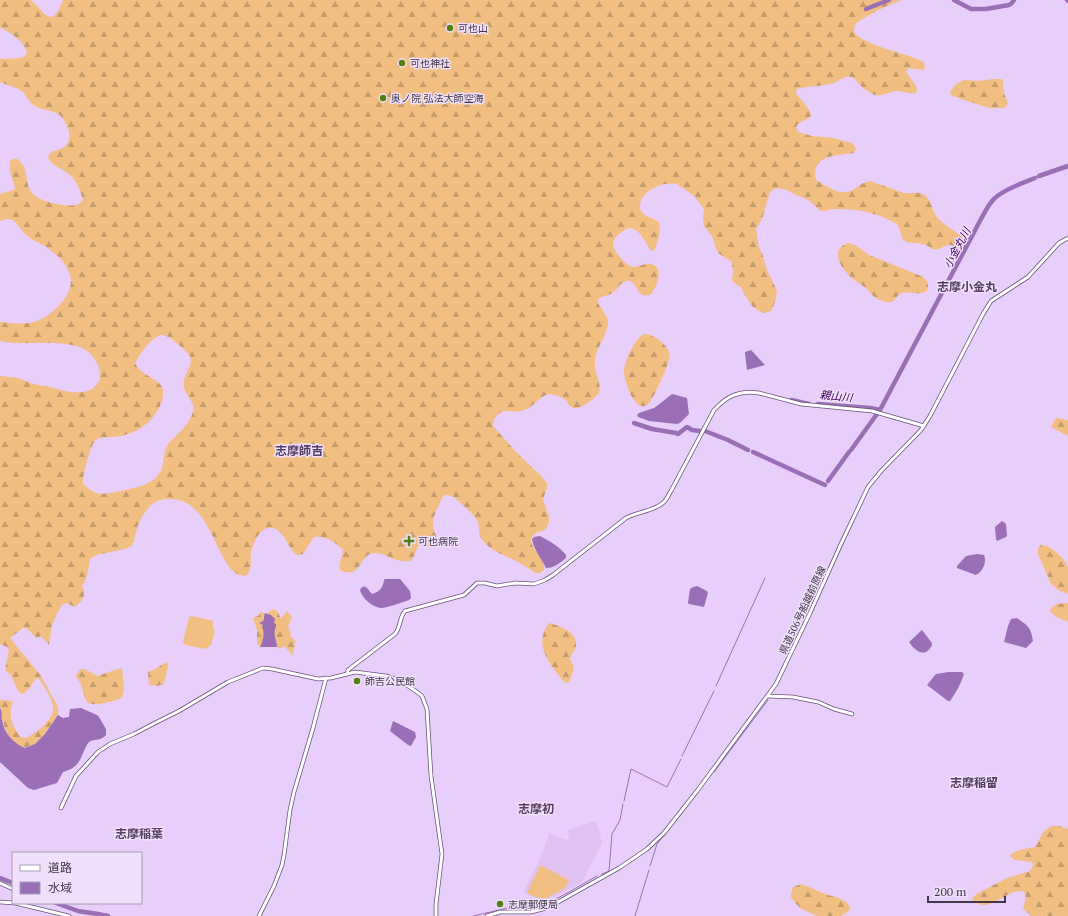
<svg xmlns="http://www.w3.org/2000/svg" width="1068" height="916" viewBox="0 0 1068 916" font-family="'PT Serif','Noto Sans JP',serif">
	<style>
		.built { fill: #dfc1f2 }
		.forest { fill: url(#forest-firs); fill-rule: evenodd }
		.pitch { fill: #f1bf82 }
		.water { fill: #9a6fb5 }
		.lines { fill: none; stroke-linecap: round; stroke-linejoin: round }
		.stream { stroke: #9a6fb5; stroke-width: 1 }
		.river { stroke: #9a6fb5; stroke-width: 4.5 }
		.tertiary-casing { stroke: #685177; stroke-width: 4.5 }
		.secondary-casing { stroke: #685177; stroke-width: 4.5 }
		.tertiary { stroke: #fff; stroke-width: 3 }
		.secondary { stroke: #fff; stroke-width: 3 }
		.poi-dot { fill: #508112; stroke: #f0e0fb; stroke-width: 1.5 }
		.labels { text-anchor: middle; stroke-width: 3; stroke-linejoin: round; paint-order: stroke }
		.poi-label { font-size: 10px; fill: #423849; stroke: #f0e0fb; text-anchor: start }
		.street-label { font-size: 10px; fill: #423849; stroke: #f0e0fb }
		.water-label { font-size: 11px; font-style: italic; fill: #42015d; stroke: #f0e0fb }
		.quarter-label { font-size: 12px; font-weight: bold; fill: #543e62; stroke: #f0e0fb }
	</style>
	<defs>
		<pattern id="forest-firs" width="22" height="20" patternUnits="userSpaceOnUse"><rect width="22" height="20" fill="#f1bf82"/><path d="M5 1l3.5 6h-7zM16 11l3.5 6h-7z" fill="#c59c6c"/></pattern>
	</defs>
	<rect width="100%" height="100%" fill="#e8cefa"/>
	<path class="built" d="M596,821l6,22 -20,39 -38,20 -20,-9 3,-8 15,-31 7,-21 17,7 3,-2 -1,-8z"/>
	<g class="forest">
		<path d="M0,0h31c14,12 21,31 32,0h839c-17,6 -32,14 -47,24l-1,8c10,14 53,21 70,30l1,6 -2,2 -14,-2 -3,3c2,6 11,13 11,18 1,9 -14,2 -18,2 -8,-1 -16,6 -24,4 -5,-2 -11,-6 -15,-10 -3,-3 -5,-7 -9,-8 -5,-2 -12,4 -17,6 -10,3 -22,3 -33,5l-4,1 -1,4c3,5 14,16 15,21 1,6 -13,6 -15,14l2,4 14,4 21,2 19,5 4,6 -2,4c-17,3 -44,1 -38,27 10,6 25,17 37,10 6,-4 10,-8 17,-9l34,12c6,1 13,-2 18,1 10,4 9,15 15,23 4,6 18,14 24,19l3,3 2,6 -4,4c-4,0 -10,-5 -14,-4 -6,1 -8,6 -15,4 -2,0 -3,-2 -5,-3 -7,-3 -14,-3 -22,-4 -7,-4 -4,-12 -9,-18 -22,-12 -38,-15 -62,-15 -4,0 -8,2 -12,2 -5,0 -10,-8 -15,-11 -4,-3 -9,-3 -14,-6 -8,-5 -16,-9 -24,-2l-8,27 -6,10 3,19 3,5 5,17 10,21 -2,11 -4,9 -7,2 -3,-1 -8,-5 -9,-13 -3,-7 -7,-4 -2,-3 1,-8 -1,-10 -14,-9 -3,-7 -3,-10 -8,-10 -1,-10 1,-7 -10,-13 -17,-12c-13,-2 -30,4 -36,16 -1,4 -2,9 1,12 3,5 12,6 17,10 2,9 -1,20 -5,29h-2l-2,-1c-4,-7 -11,-22 -20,-22 -4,0 -8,4 -11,6 -3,2 -6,6 -6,10 0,7 13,22 20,23 6,0 12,-4 18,-3 14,3 6,24 -1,31 -2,0 -5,1 -7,0 -7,-2 -9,-22 -22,-11 -3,2 -4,6 -7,8 -5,4 -12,3 -17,8 2,8 11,14 11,22 0,13 -12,25 -13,38 -2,11 7,22 4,33 -6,7 -21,20 -29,13 -3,-2 -1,-2 -3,-5 -3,-3 -13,-7 -17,-7 -9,0 -17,14 -26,16 -12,5 -23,-6 -31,12v4l8,9 14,16 25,24 7,8v5l-4,11 6,18v5l-1,3 -3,5c-7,2 -12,3 -14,10 1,11 15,19 13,30l-4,3h-4c-7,-4 -14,-9 -22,-13 -11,-5 -23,-10 -31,-19 -5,-6 -3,-12 -5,-18 -2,-8 -17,-19 -23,-25 -5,-3 -10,-5 -13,0 -3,8 -9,17 -9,25 -1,8 6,14 4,22l-4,3 -10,-3h-4c-4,6 -4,13 -9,16 -4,1 -9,0 -13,-1 -7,-2 -16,-8 -24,-7 -15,3 -10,25 -32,18 -4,-7 2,-13 2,-21 -7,-8 -19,-15 -29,-13l-11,17 -6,1c-10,-7 -12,-25 -25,-27 -12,-2 -19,15 -21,25 -1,8 2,18 -6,23 -2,-1 -5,-1 -6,-1 -7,-3 -11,-10 -15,-16 -13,-23 -23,-62 -56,-60 -13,0 -20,8 -26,18 -6,9 -6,20 -10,29 -13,7 -32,5 -42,13 -2,10 -2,19 -8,27 5,9 1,14 -7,21l-9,-4 -3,1 -2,2 -9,19 -3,20 -8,-9 -4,2 -11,-10h-3l-13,10 31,38 17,31v8l-13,19 -10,10 -10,4 -9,-4 -8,-9 -4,-9 -2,-7v-8l-2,-3v-8l12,1 1,2c-6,9 0,26 7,33 1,1 4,2 6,2 9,-4 26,-17 27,-28 1,-9 -9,-24 -14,-31l-3,-1c-4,6 -7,13 -14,16l-4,-3 -7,-16 -6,-5 4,-20 -2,-3 -7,-3v-268c6,1 12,1 18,2 6,2 12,5 17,6 6,2 12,2 18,4 13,3 26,8 39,1 14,-9 8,-27 -3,-36 -3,-4 -8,-6 -13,-7 -23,-7 -52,0 -76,-5v-19c11,1 23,3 34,0 16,-5 37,-23 37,-42 0,-4 -3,-10 -5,-14 -5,-8 -15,-16 -23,-21 -5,-3 -11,-5 -16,-9 -5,-5 -9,-11 -14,-16l-5,-1 -8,2v-27l13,-4 2,-1c-2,-10 -7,-19 -5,-28l5,-3c16,8 8,24 17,35 7,9 33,14 44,12 3,-1 5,-2 7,-5 -3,-11 -7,-21 -17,-28 -6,-4 -14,-7 -18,-14 3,-12 17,-4 21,-19 1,-4 0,-9 -2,-13 -7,-18 -18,-13 -32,-20 -6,-3 -8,-10 -12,-14 -6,-5 -16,-7 -23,-10v-23l21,-1 3,-1 3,-4c-2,-12 -17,-20 -27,-26zM160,335c2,0 3,0 6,1 4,1 21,15 23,19 1,1 2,5 2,6 -1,8 -9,18 -7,26 2,10 12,15 9,25 -5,15 -15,20 -24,31 -7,8 -4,23 -9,29 -3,5 -9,10 -14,12 -9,4 -41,12 -50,9 -5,-2 -9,-6 -13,-9v-5c2,-9 7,-36 14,-40 5,-2 13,-2 19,-2 19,-3 34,-12 43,-29 3,-6 6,-14 3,-21 -5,-9 -18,-11 -24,-19 -1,-2 -2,-4 -3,-5 6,-10 14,-23 25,-28z"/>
		<path d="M994,79h7l2,2 1,12 4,10 -3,5h-16l-37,-12 -2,-3 2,-4 4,-5 8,-4 13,1z"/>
		<path d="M848,243l7,2 14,10 52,21c4,2 7,5 7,10 0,13 -19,4 -27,7 -3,2 -6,6 -9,9 -4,0 -8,0 -12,-2 -6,-2 -10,-8 -14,-12 -4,-3 -9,-6 -13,-9 -11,-9 -25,-29 -5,-36z"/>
		<path d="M643,334c10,-1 26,11 27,21 0,6 -17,47 -23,50 -13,8 -24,-27 -23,-36 2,-11 10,-28 19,-35z"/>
		<path d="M1056,418l12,2v16l-17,-9 2,-4z"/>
		<path d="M1041,545c10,0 25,14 27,23 0,8 0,18 0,26l-10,-4 -7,-6 -13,-30v-6z"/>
		<path d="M1068,603v19c-6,-3 -14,-5 -18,-11l1,-3 5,-4z"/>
		<path d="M274,609l4,3 3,7 6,-8 5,6 -2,5 -2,4 3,7 -1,3 6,5 -2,3 1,3 -2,3 1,6 -10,-10 -5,3 -4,-4 -7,-30v-3z"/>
		<path d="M261,612l3,1c1,4 -1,8 -1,13 1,7 0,13 -1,20l-2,1 -3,-4v-13l-4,-12 5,-2z"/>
		<path d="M549,623c11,3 30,9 27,24 -1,4 -5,7 -6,12 6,10 3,13 -1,23l-2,1 -3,-1c-13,-17 -32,-37 -15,-59z"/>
		<path d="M166,662l2,2c0,7 -3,13 -4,20l-7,2 -8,-1 -1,-13 9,-4z"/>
		<path d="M121,668c2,3 1,5 2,9 0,8 3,16 -3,22 -8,2 -30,10 -34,1 -2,-3 -3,-9 -4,-12 -1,-5 -4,-8 -6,-12l2,-4 3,-3h4l12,7z"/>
		<path d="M1052,826h7l9,3v87h-37l-8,-8c1,-5 5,-13 0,-17 -19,-2 -32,25 -51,9l1,-3 5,-4 29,-15 23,-7 3,-6 -1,-3 -17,-2 -4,-3 -1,-2c6,-6 17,-6 25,-8 7,-10 5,-16 17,-21z"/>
		<path d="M802,884c8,3 15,7 23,10 9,3 20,4 25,13l-1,4 -8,5h-24l-17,-8 -9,-10v-5l2,-6z"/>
	</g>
	<g class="pitch">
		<path d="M192,616l21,5c0,4 -1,7 2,10l-4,14 -5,4 -21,-4 -2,-3 6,-25z"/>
		<path d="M540,865l29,15 -4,8 -22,12 -16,-7z"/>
	</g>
	<g class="water">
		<path d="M751,350l1,1 13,14 -18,5 -2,-16v-2z"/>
		<path d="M672,394l15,4 2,16 -9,9 -3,1 -28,-3 -11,-4 -1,-2 2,-2 15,-5 8,-6z"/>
		<path d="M1002,521l4,3 1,12 -1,1 -9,4 -1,-2 -1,-12z"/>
		<path d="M540,536c9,5 19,10 26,19v3c-6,5 -12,10 -20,10 -5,-10 -12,-18 -14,-29l2,-2z"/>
		<path d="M977,554l7,1c3,6 -1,17 -8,20l-19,-7v-2l9,-10z"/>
		<path d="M385,579h15l10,12 1,7 -2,2c-6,2 -22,8 -28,8 -9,-1 -19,-10 -21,-18 5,-8 8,0 12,4 8,-2 11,-7 12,-14z"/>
		<path d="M697,586l10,5 1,2 -4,14 -15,-3 -1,-1 2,-14 3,-2z"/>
		<path d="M265,613l6,2 4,4 -1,4 2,1v3c-4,7 1,13 1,20h-17c3,-6 5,-14 2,-20l1,-2 -4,-2 4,-2 1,-2v-3z"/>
		<path d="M1017,618c11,8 14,9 16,23l-7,7 -22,-6 4,-16 3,-7z"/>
		<path d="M922,630l10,13v2c-7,14 -17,6 -23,-3z"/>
		<path d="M949,672h13l2,2c-3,10 -8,18 -14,27h-2l-21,-16 9,-11z"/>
		<path d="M0,708c3,4 1,8 2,12 2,13 11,23 23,28l10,-4 10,-10 13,-19 5,3 6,-1 1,-8 11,-1 16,7 2,2 7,12v6c-7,7 -10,3 -17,7 -3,3 -4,7 -6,11 -4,11 -9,16 -20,19l-6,11 -23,7 -6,-2 -28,-26z"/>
		<path d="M393,721l22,11 1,5 -5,9 -3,-1 -18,-14z"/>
	</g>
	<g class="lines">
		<g class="stream">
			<path d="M716,686l49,-108"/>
			<path d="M682,756l32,-65"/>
			<path d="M714,772l54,-72"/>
			<path d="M624,801l7,-32 36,18 14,-28"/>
			<path d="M668,830l14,-17"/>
			<path d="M650,866l7,-22 8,-10"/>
			<path d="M602,874l7,-3 3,-37 8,-14 3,-16"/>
			<path d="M524,910c27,-5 49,-21 73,-34"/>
			<path d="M473,916l35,-8 8,1"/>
			<path d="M635,916l14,-46"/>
		</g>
		<g class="river">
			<path d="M954,0l17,9h15l23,-4 3,-2 2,-3"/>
			<path d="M1067,0l1,1"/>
			<path d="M866,9l23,-9"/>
			<path d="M1039,176l29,-10"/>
			<path d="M791,400l18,4"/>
			<path d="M818,404l52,4 10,2 101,-191c4,-7 8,-16 14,-21 9,-9 28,-15 40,-20"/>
			<path d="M634,423l18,6 24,4 2,1 9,-7 5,3 8,1"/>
			<path d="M705,431l23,9 20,10"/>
			<path d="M851,450l26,-36"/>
			<path d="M753,452l72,33"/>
			<path d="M828,481l21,-29"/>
			<path d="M0,878l13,5"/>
			<path d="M56,903l22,8 20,3 10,2"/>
		</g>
		<g class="tertiary-casing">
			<g id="tertiary">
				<path d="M347,674l1,-4 47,-36c6,-7 4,-16 10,-23l59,-16 13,-12h8l12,3 18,-3 19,1 11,-4 8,-5 73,-57c11,-6 29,-7 38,-16 3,-3 5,-8 7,-11l43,-81c13,-14 25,-20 45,-17l42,11 71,7 52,15"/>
				<path d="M768,696l25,1 25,5 16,7 18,5"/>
				<path d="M61,808l15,-32 22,-24 12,-8 24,-10 19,-10 26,-13 49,-29 35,-14 9,1 46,10 13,-1 24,-6 31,4 13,4 18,12 5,4 5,13 4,67 11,78 -6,50v12"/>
				<path d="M259,916l15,-30 8,-21 2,-10 6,-45 4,-18 19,-64 13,-50"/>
			</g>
		</g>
		<g class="secondary-casing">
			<g id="secondary">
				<path d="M0,883l13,6"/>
				<path d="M0,902l15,1 54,13"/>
				<path d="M487,916l13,-4h31l12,-3 8,-3 68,-38 28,-19 17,-16 33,-42 79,-107 34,-71 31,-69 27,-57 14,-17 39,-40 9,-14 53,-102 8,-13 37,-24 31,-34 9,-5"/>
			</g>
		</g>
		<use href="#tertiary" class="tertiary"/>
		<use href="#secondary" class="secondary"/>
	</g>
	<g class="poi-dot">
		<circle cx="450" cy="28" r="4"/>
		<circle cx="402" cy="63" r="4"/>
		<circle cx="383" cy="98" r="4"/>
		<path d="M407 535h4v4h4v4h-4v4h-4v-4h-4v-4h4z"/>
		<circle cx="357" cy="681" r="4"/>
		<circle cx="500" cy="904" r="4"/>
	</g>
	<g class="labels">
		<g class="poi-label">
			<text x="458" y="32">可也山</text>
			<text x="410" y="67">可也神社</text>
			<text x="391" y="102">奥ノ院 弘法大師空海</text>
			<text x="418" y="545">可也病院</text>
			<text x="365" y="685">師吉公民館</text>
			<text x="508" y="908">志摩郵便局</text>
		</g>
		<g class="street-label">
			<text transform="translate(802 610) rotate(-65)" y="4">県道506号船越前原線</text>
		</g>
		<g class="water-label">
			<text transform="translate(957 248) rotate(-62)" y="4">小金丸川</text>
			<text transform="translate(836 396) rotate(6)" y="4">親山川</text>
		</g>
		<g class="quarter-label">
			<text x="967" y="291">志摩小金丸</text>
			<text x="299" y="455">志摩師吉</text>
			<text x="974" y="787">志摩稲留</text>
			<text x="536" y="813">志摩初</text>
			<text x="139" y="838">志摩稲葉</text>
		</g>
	</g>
	<rect x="12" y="852" width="130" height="52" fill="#f0e0fb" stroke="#aa9db4"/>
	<rect x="20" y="865" width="20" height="6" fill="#ffffff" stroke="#aa9db4"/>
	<text x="48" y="872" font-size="12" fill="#423849">道路</text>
	<rect x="20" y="882" width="20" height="12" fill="#9a6fb5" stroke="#aa9db4"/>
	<text x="48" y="892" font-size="12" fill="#423849">水域</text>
	<path d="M928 896v6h77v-6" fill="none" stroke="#423849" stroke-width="2"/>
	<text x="934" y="896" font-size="12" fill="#423849" stroke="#f0e0fb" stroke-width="3" paint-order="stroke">200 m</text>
</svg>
